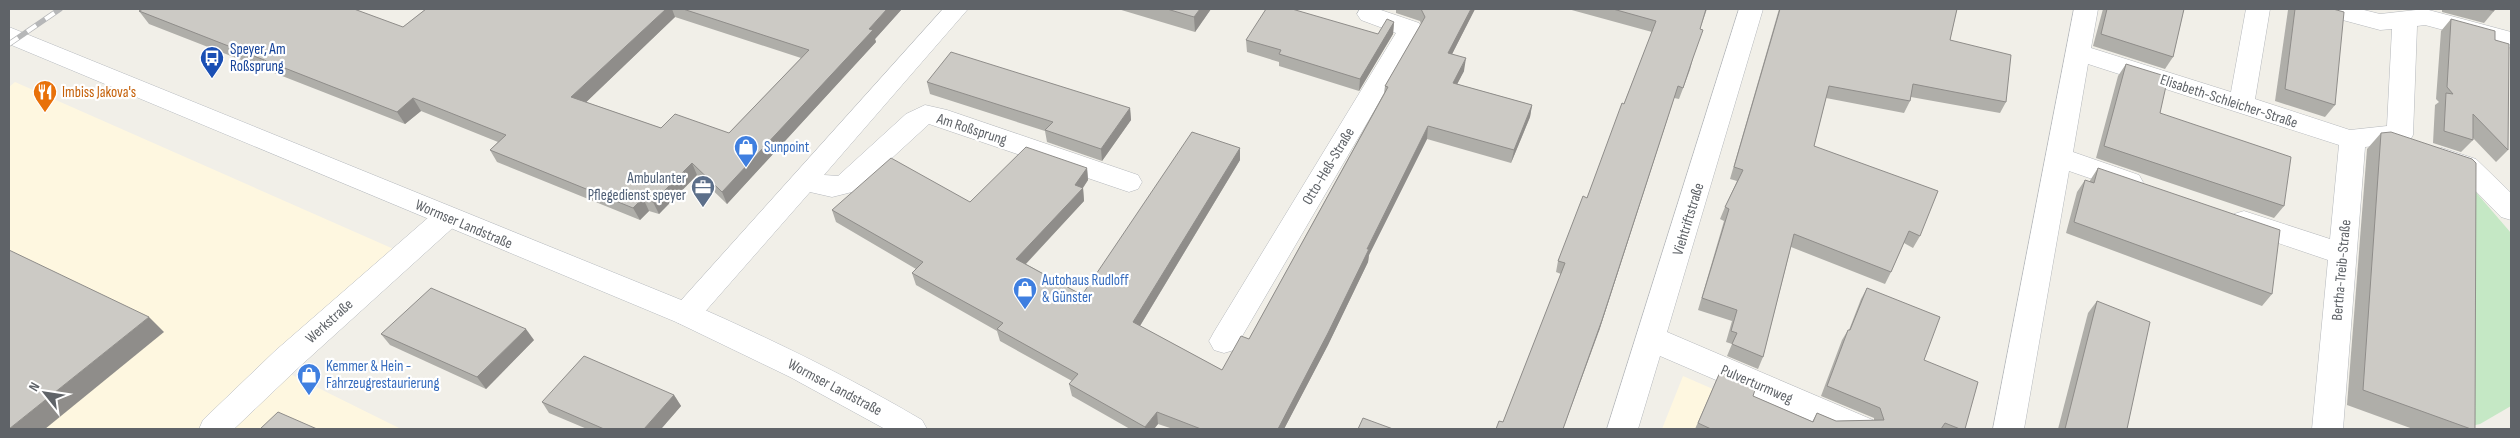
<svg xmlns="http://www.w3.org/2000/svg" width="2520" height="438" viewBox="0 0 2520 438" font-family="'Sofia Sans Condensed',sans-serif">
	<style>
		.commercial { fill: #fef7e0 }
		.green { fill: #c5e8c5 }
		.lines { fill: none; stroke-linecap: round; stroke-linejoin: round }
		.street-casing { stroke: #b5b8bc; stroke-width: 1 }
		.secondary-casing { stroke: #b6babf; stroke-width: 1 }
		.street { fill: #fff; fill-rule: evenodd }
		.secondary { fill: #fff; fill-rule: evenodd }
		.rail-casing { stroke: #b6b7b8; stroke-width: 5.5 }
		.rail { stroke: #fff; stroke-width: 4; stroke-dasharray: 11; stroke-linecap: butt }
		.wall { fill: #afaea9; fill-rule: evenodd }
		.shaded-wall { fill: #8f8d8a }
		.building { fill: #cccac5; stroke: #8f8d8a }
		.labels { text-anchor: middle; stroke-width: 4.5; stroke-linejoin: round; paint-order: stroke }
		.transit-label { font-size: 15px; fill: #164399; stroke: #fff; text-anchor: start }
		.food-label { font-size: 15px; fill: #c56008; stroke: #fff; text-anchor: start }
		.street-label { font-size: 15px; fill: #5f6368; stroke: #fff }
		.shop-label { font-size: 15px; fill: #366cbe; stroke: #fff; text-anchor: start }
		.service-label { font-size: 15px; fill: #4e5e75; stroke: #fff; text-anchor: end }
	</style>
	<rect width="100%" height="100%" fill="#f1efe8"/>
	<g class="commercial">
		<path d="M15,82l390,172 -127,114 123,61h-392v-342z"/>
		<path d="M1683,376l122,53h-143z"/>
	</g>
	<path class="green" d="M2474,190l37,43v173l-31,18 -23,5z"/>
	<g class="lines">
		<g class="street-casing">
			<g id="street">
				<path d="M943,9h25l-144,166 14,1 68,-62 19,-9 22,5 191,65 4,7 -4,7 -9,3 -9,-3 -191,-65 -73,67 -24,6 -22,-5 -114,130 -10,4 -10,-4 -5,-8 5,-8z"/>
				<path d="M1360,9h18l41,14 3,6 -188,321 -10,3 -10,-3 -5,-9 5,-9 182,-299 -35,-13 -4,-6z"/>
				<path d="M1739,9h24l-96,323 206,88 4,9h-47l-170,-73 -22,73h-31z"/>
				<path d="M2074,9h24l-7,39 140,44 15,-83h24l-15,90 95,31 37,-4 5,-97 -12,1 -56,-15 -4,-6h40l20,5 45,-5 86,23v16l-86,-23 -8,1 -4,109 -4,7 -44,5 -22,282h-31l16,-169 -94,-32 -4,-7 4,-7 10,-3 86,28 9,-94 -251,-81 -15,88 66,23 4,7 -4,7 -9,3 -61,-21 -45,258h-31z"/>
				<path d="M2442,148l34,11 35,34v27l-10,-3 -43,-44 -25,-8 -4,-7 4,-7z"/>
				<path d="M447,207l10,3 4,7 -4,7 -160,145 -63,60h-35l4,-9 72,-69 162,-141z"/>
			</g>
		</g>
		<g class="secondary-casing">
			<path id="secondary" d="M9,27l687,279c77,34 153,71 226,114l5,9h-42l-95,-52 -114,-55 -667,-278z"/>
		</g>
		<use href="#street" class="street"/>
		<use href="#secondary" class="secondary"/>
		<g class="rail-casing">
			<path id="rail" d="M9,44l51,-35"/>
		</g>
		<use href="#rail" class="rail"/>
	</g>
	<g class="wall">
		<path d="M426,9h476l-27,30 1,3 -149,162 -30,-29 -38,39 -10,-3 -9,9 -143,-58 -7,-12 8,-8 -77,-31 -16,13 -256,-100 -10,-13 264,16zM675,17l126,41 -72,75 -68,-5 -75,-26z"/>
		<path d="M1118,9h93l-16,23z"/>
		<path d="M1396,9h79l-23,45 12,17 -7,13 75,21 -2,12 -19,46 -84,-24 -58,116 -1,7 -40,83 -44,84h-111l-15,-5 -4,5h-24l-58,-33 -3,-12 3,-3 -72,-40 -3,-10 -81,-46 -4,-12 4,-4 -80,-47 -4,-12 138,-8 117,-34 1,12 -5,8 1,13 -58,63 56,31 158,-147v12l-100,166 82,44 27,-31 135,-246 1,-7 36,-62 -1,-3 -24,-8z"/>
		<path d="M1568,9h139l-7,20 -10,41 -11,29 -5,-1 -75,233 -96,91 58,-148 -5,-2 2,-11 29,-63 65,-166z"/>
		<path d="M1779,9h178l-7,31 56,62 -6,11 -89,-16 -1,4 -6,12 -78,-15 -12,48 106,90 -7,12 -9,-5 -13,29 -6,12 -94,-37 -28,110 -5,12 -31,-13 5,-12 -6,-2 6,-21 -34,-11 26,-89 -4,-2 5,-12 12,-26 -7,-2z"/>
		<path d="M2103,9h81l-11,48 -8,12 -72,-23z"/>
		<path d="M2289,9h44l2,96 -10,12 -50,-16 13,-91z"/>
		<path d="M2442,9h52v2l-10,12 -42,-11z"/>
		<path d="M2451,19l44,21 13,110 -12,12 -23,-24v2l-12,12 -28,-9 2,-38 4,-3 -3,-3 5,-68z"/>
		<path d="M1394,22l-1,12 -34,57 -80,-25v-4l-32,-10 -1,-12 132,-6z"/>
		<path d="M2126,64l34,49 124,93 -10,12 -178,-60 22,-82z"/>
		<path d="M927,82l203,26 1,12 -29,41 -55,-19 -2,-11 -115,-37z"/>
		<path d="M2381,133l94,296h-62l-66,-24 20,-256z"/>
		<path d="M2098,168l174,126 -10,12 -196,-73 11,-41 8,-12 4,2z"/>
		<path d="M1867,288l57,72 41,69h-270l25,-57 33,24 59,26 5,-9 19,8 38,-1v-2l-53,-22 21,-56 6,-10h1l12,-31z"/>
		<path d="M2097,301l30,128h-69l30,-116z"/>
		<path d="M381,334l153,6 -48,49 -96,-44z"/>
		<path d="M674,395l7,11 -20,23h-74l-38,-16 -7,-11z"/>
	</g>
	<g class="shaded-wall">
		<path d="M666,9h6l3,8 -97,93 -7,-13z"/>
		<path d="M887,9h15l-27,30 1,3 -149,162 -5,-12z"/>
		<path d="M1200,9h11l-16,23 -1,-15z"/>
		<path d="M1471,9h4l-29,57 2,-13z"/>
		<path d="M1394,22l-1,12 -34,57 1,-12z"/>
		<path d="M1466,58l-2,13 -13,25 2,-13z"/>
		<path d="M1678,86l-79,245 -36,98z"/>
		<path d="M413,98l8,13 -16,13 -8,-12z"/>
		<path d="M1532,105l-2,12 -19,46 3,-13z"/>
		<path d="M1130,108l1,12 -29,41 -1,-12z"/>
		<path d="M1428,126l-1,13 -58,116 -1,7 -40,83 -44,84h-6z"/>
		<path d="M1240,148v12l-105,174 -2,-12z"/>
		<path d="M692,163l5,12 -38,39 -6,-12z"/>
		<path d="M1087,168l1,12 -6,9 1,-1 1,13 -65,70 -3,-12z"/>
		<path d="M643,198l6,13 -9,9 -7,-12z"/>
		<path d="M149,317l15,15 -119,97h-36z"/>
		<path d="M526,329l8,11 -48,49 -9,-12z"/>
		<path d="M674,395l7,11 -20,23h-17z"/>
		<path d="M1157,412l1,12 -4,5h-9v-2z"/>
	</g>
	<g class="building">
		<path d="M143,9h211l49,18 23,-18h240l-95,88 90,31 14,-14 54,19 80,-83 -126,-41h204l-18,20 4,1 -151,162 -30,-29 -39,39 -10,-4 -10,10 -143,-58 16,-15 -93,-37 -16,14 -258,-101z"/>
		<path d="M1167,9h33l-6,8z"/>
		<path d="M1266,9h26l86,25 9,-15 7,3 -34,57 -81,-25 2,-4 -35,-10z"/>
		<path d="M1421,9h50l-23,44 18,5 -13,25 79,22 -18,45 -86,-24 -61,123h2l-41,84 -50,96h-77l-44,-17 -12,15 -76,-43 9,-10 -81,-45 6,-6 -91,-50 11,-11 -91,-52 59,-52 79,44 56,-55 61,21 -12,17 8,3 -67,71 66,36 110,-163 48,16 -107,174 89,48 19,-34 8,3 139,-252 -3,-1 40,-69z"/>
		<path d="M1613,9h93l-6,20 3,1 -10,28 -10,30 -5,-2 -76,234 -39,109h-67l3,-8 4,1 62,-159 -7,-2 25,-65 4,2 35,-95 2,1 32,-83z"/>
		<path d="M1780,9h177l-7,31 61,15 -5,47 -93,-18 -3,17 -81,-15 -15,60 124,45 -18,45 -11,-5 -18,41 -97,-38 -31,123 -31,-13 5,-11 -6,-2 6,-21 -35,-12 27,-89 -4,-2 18,-37 -9,-3z"/>
		<path d="M2107,9h77l-11,48 -72,-23z"/>
		<path d="M2295,9h38l11,3 -9,93 -50,-16z"/>
		<path d="M2487,9h7v2z"/>
		<path d="M2451,19l44,12v9l14,4 -1,106 -35,-36v26l-29,-9 2,-38 7,1 -6,-7z"/>
		<path d="M951,52l179,56 -29,41 -56,-19 8,-8 -126,-40z"/>
		<path d="M2126,64l42,13 -8,36 131,44 -7,49 -180,-60z"/>
		<path d="M2391,132l81,27 4,4 -1,266h-4l-108,-39 18,-257z"/>
		<path d="M2098,168l182,62 -8,64 -198,-72 11,-42 9,3z"/>
		<path d="M9,250l140,67 -140,112z"/>
		<path d="M431,288l95,41 -49,48 -96,-43z"/>
		<path d="M1867,288l73,29 -16,43 54,22 -13,47h-5l-15,-6 -4,6h-230l-13,-6 22,-51 36,15 -3,9 60,26 4,-9 19,8 48,-1 -4,-12 -53,-22 21,-56h2z"/>
		<path d="M2097,301l53,21 -23,107h-62z"/>
		<path d="M584,356l90,39 -30,34h-40l-62,-27z"/>
		<path d="M278,412l39,17h-57z"/>
		<path d="M1363,418l30,11h-35z"/>
	</g>
	<defs>
		<g id="bus-pin" transform="scale(1.25)"><path d="M0 17L-7.5 6A9.5 9.5 0 1 1 7.5 6Z" fill="#1a4fb4" stroke="#fff"/><path d="M-5-6H5V4H4V6H2V4H-2V6H-4V4H-5ZM-3.5-4V0h7V-4ZM-3.5 1.2v1.5H-2V1.2ZM2 1.2v1.5H3.5V1.2Z" fill="#fff"/></g>
		<g id="restaurant-pin" transform="scale(1.25)"><path d="M0 17L-7.5 6A9.5 9.5 0 1 1 7.5 6Z" fill="#e8710a" stroke="#fff"/><path d="M-5-6h1v4h1v-4h1v4h1v-4h1v5L-1.5 .5V6h-2V.5L-5-1ZM5-6V6H3V1.5H1.5Q1.5-4 5-6Z" fill="#fff"/></g>
		<g id="shop-pin" transform="scale(1.25)"><path d="M0 17L-7.5 6A9.5 9.5 0 1 1 7.5 6Z" fill="#3f7fe0" stroke="#fff"/><path d="M-5-2.5h2.3a2.7 3.5 0 0 1 5.4 0H5L5.5 6h-11ZM-1.5-2.5h3a1.5 2.3 0 0 0-3 0Z" fill="#fff"/></g>
		<g id="office-pin" transform="scale(1.25)"><path d="M0 17L-7.5 6A9.5 9.5 0 1 1 7.5 6Z" fill="#5c6f8a" stroke="#fff"/><path d="M-6-3h4V-5.5h4V-3h4V5H-6ZM-1-4.5V-3h2v-1.5ZM-6 0V1H6V0Z" fill="#fff"/></g>
	</defs>
	<g fill-rule="evenodd">
		<use href="#bus-pin" x="212" y="58"/>
		<use href="#restaurant-pin" x="45" y="92"/>
		<use href="#shop-pin" x="746" y="147"/>
		<use href="#office-pin" x="703" y="187"/>
		<use href="#shop-pin" x="1025" y="289"/>
		<use href="#shop-pin" x="309" y="375"/>
	</g>
	<g class="labels">
		<g class="transit-label">
			<text x="230" y="54">Speyer, Am<tspan x="230" dy="17">Roßsprung</tspan></text>
		</g>
		<g class="food-label">
			<text x="62" y="97">Imbiss Jakova's</text>
		</g>
		<g class="street-label">
			<text transform="translate(2229 101) rotate(18)" y="5">Elisabeth-Schleicher-Straße</text>
			<text transform="translate(972 129) rotate(18)" y="5">Am Roßsprung</text>
			<text transform="translate(1328 166) rotate(-59)" y="5">Otto-Heß-Straße</text>
			<text transform="translate(1688 219) rotate(-73)" y="5">Viehtriftstraße</text>
			<text transform="translate(464 224) rotate(23)" y="5">Wormser Landstraße</text>
			<text transform="translate(2341 270) rotate(-85)" y="5">Bertha-Treib-Straße</text>
			<text transform="translate(329 321) rotate(-42)" y="5">Werkstraße</text>
			<text transform="translate(1757 384) rotate(23)" y="5">Pulverturmweg</text>
			<text transform="translate(835 387) rotate(28)" y="5">Wormser Landstraße</text>
		</g>
		<g class="shop-label">
			<text x="764" y="152">Sunpoint</text>
			<text x="1042" y="285">Autohaus Rudloff<tspan x="1042" dy="17">&amp; Günster</tspan></text>
			<text x="326" y="371">Kemmer &amp; Hein -<tspan x="326" dy="17">Fahrzeugrestaurierung</tspan></text>
		</g>
		<g class="service-label">
			<text x="686" y="183">Ambulanter<tspan x="686" dy="17">Pflegedienst speyer</tspan></text>
		</g>
	</g>
	<rect width="2520" height="438" fill="none" stroke="#5f6368" stroke-width="20"/>
	<g transform="translate(45 393) rotate(300)" stroke="#ffffff" stroke-width="4" paint-order="stroke">
	<path d="M0-4L9 19L0 12L-9 19Z" fill="#5f6368"/>
	<text y="-8" font-size="14" font-weight="bold" text-anchor="middle" fill="#5f6368">N</text>
	</g>
</svg>
